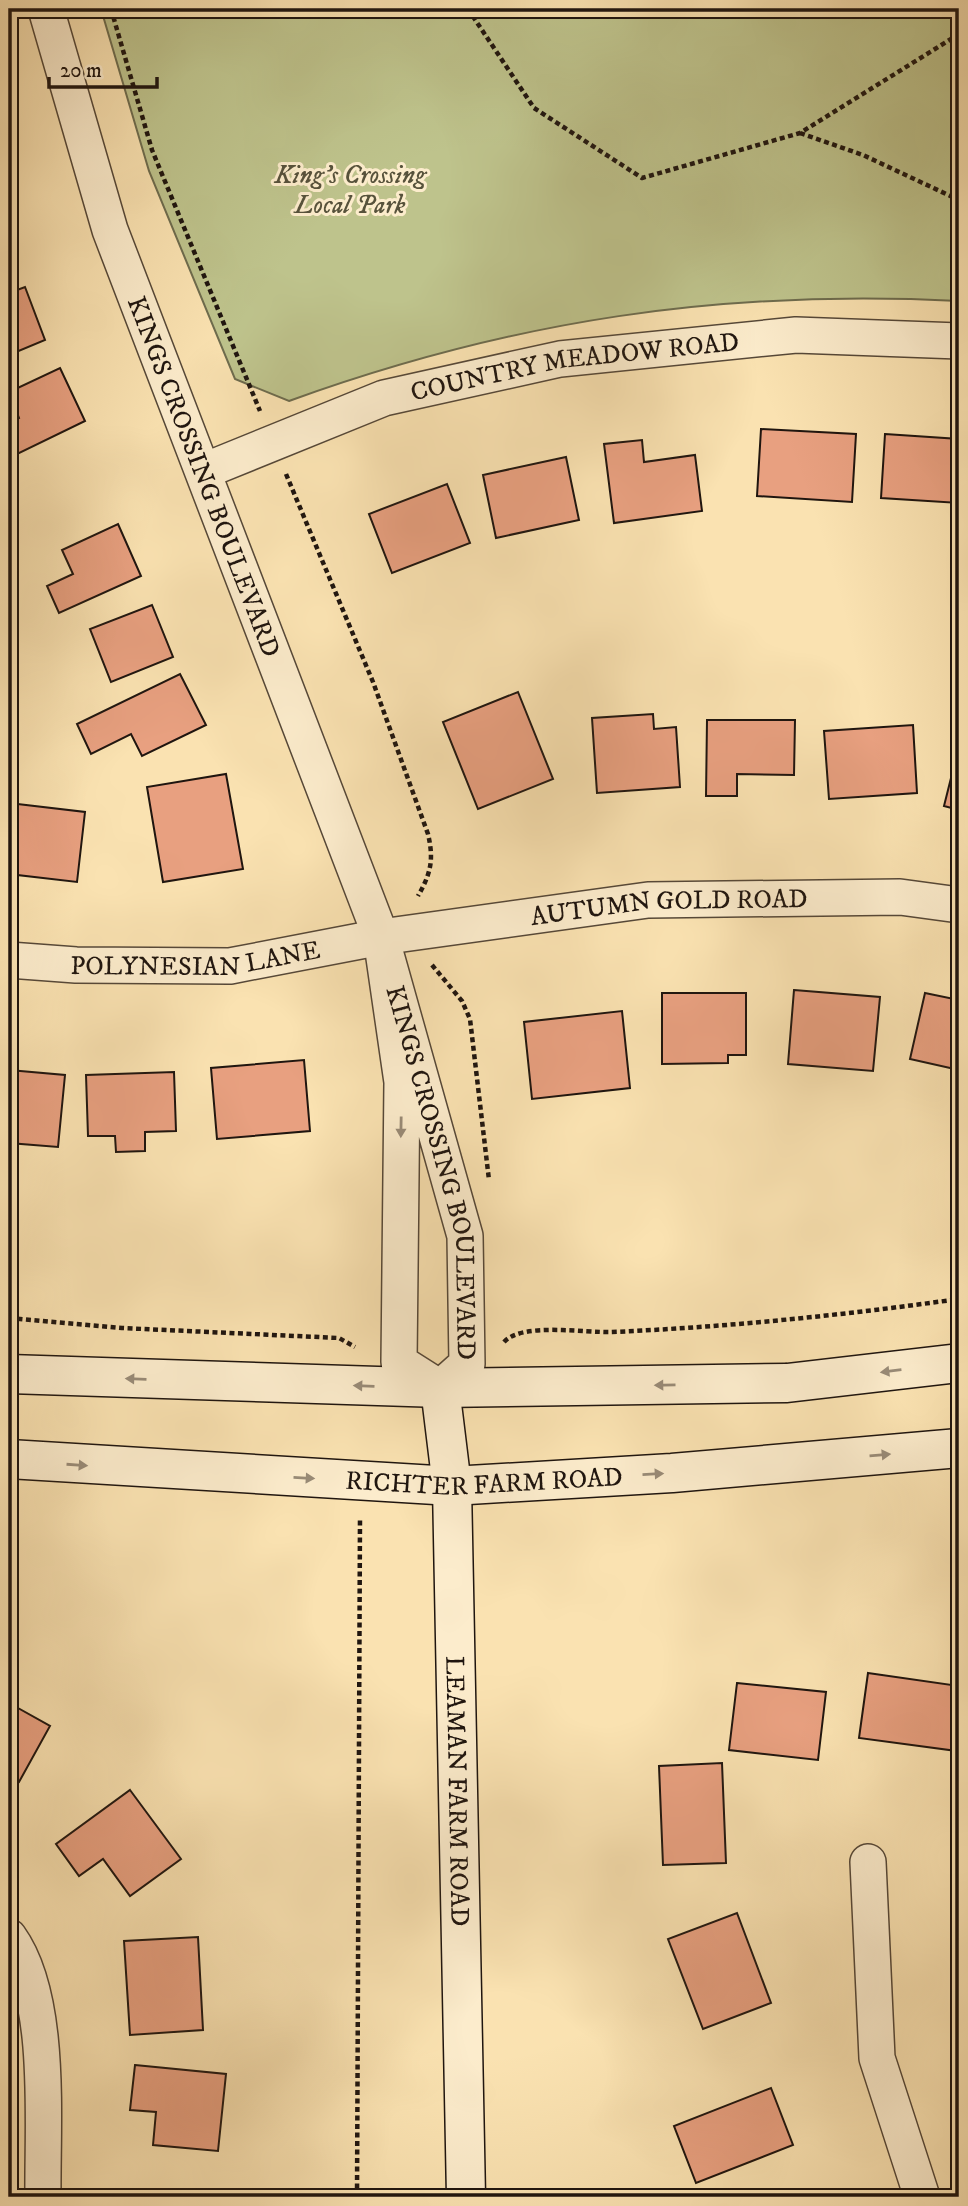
<svg xmlns="http://www.w3.org/2000/svg" width="968" height="2206" viewBox="0 0 968 2206" font-family="'IM FELL DW Pica',serif">
	<style>
		.green { fill: #bec38c; stroke: #6e6c4e; stroke-width: 2 }
		.building { fill: #e8a080; stroke: #1f150f; stroke-width: 2 }
		.lines { fill: none; stroke-linecap: round; stroke-linejoin: round }
		.street-casing { stroke: #564838; stroke-width: 38 }
		.secondary-casing { stroke: #1f150f; stroke-width: 41 }
		.path { stroke: #1f150f; stroke-width: 4.5; stroke-dasharray: 5 3.5; stroke-linecap: butt }
		.street { stroke: #fceccc; stroke-width: 35 }
		.secondary { stroke: #fceccc; stroke-width: 38 }
		.oneway { fill: #998b77 }
		.labels { text-anchor: middle; stroke-width: 6; stroke-linejoin: round; paint-order: stroke }
		.park-label { font-size: 26px; font-style: italic; fill: #57523b; stroke: #fceccc }
		.street-label { font-size: 26px; fill: #1f150f; stroke: #fceccc }
	</style>
	<rect width="100%" height="100%" fill="#fae2b1"/>
	<filter id="stains"><feTurbulence type="fractalNoise" baseFrequency=".00286" numOctaves="4"/><feColorMatrix values="0 0 0 0 .2 0 0 0 0 .09 0 0 0 0 .02 0 0 0 .5 -.17"/></filter>
	<radialGradient id="worn" r=".72"><stop offset=".6" stop-color="#630" stop-opacity="0"/><stop offset="1" stop-color="#630" stop-opacity=".3"/></radialGradient>
	<path class="green" d="M101,9h858v292c-238,-12 -446,19 -670,100l-54,-22 -86,-208z"/>
	<g class="building">
		<path d="M25,287l20,53 -36,15v-62z"/>
		<path d="M60,368l25,53 -76,37v-35l10,-5 -10,-26z"/>
		<path d="M761,429l95,5 -4,68 -95,-6z"/>
		<path d="M885,434l74,5v64l-78,-5z"/>
		<path d="M642,440l2,22 51,-7 7,56 -88,12 -10,-79z"/>
		<path d="M566,457l13,63 -83,18 -13,-63z"/>
		<path d="M447,484l23,59 -78,30 -23,-59z"/>
		<path d="M118,524l23,52 -82,37 -12,-27 26,-12 -11,-24z"/>
		<path d="M152,605l21,52 -62,25 -21,-53z"/>
		<path d="M180,674l26,51 -64,31 -11,-22 -40,20 -14,-30z"/>
		<path d="M518,692l35,87 -75,30 -35,-87z"/>
		<path d="M653,714l1,15 22,-2 4,60 -83,6 -5,-75z"/>
		<path d="M707,720h88l-1,55 -57,-1v22h-31z"/>
		<path d="M913,725l4,68 -88,6 -5,-68z"/>
		<path d="M959,746v64l-15,-4z"/>
		<path d="M226,774l17,95 -80,13 -16,-95z"/>
		<path d="M9,803l76,9 -8,70 -68,-8z"/>
		<path d="M794,990l86,7 -7,74 -85,-7z"/>
		<path d="M662,993h84v62h-18v8l-66,1z"/>
		<path d="M925,993l34,7v70l-49,-11z"/>
		<path d="M622,1011l8,77 -98,11 -8,-77z"/>
		<path d="M304,1060l6,71 -93,8 -6,-71z"/>
		<path d="M9,1070l56,5 -7,72 -49,-4z"/>
		<path d="M174,1072l2,59 -31,1v19l-29,1 -1,-16h-27l-2,-61z"/>
		<path d="M868,1673l91,13 -2,65 -98,-13z"/>
		<path d="M737,1683l89,9 -8,68 -89,-10z"/>
		<path d="M9,1703l41,23 -31,56 -10,-5z"/>
		<path d="M722,1763l4,100 -63,2 -4,-99z"/>
		<path d="M130,1790l51,69 -51,37 -27,-37 -24,17 -23,-32z"/>
		<path d="M737,1913l34,90 -68,26 -35,-90z"/>
		<path d="M198,1937l5,93 -73,5 -6,-94z"/>
		<path d="M135,2065l91,9 -8,77 -65,-6 3,-33 -26,-2z"/>
		<path d="M771,2088l22,57 -97,38 -22,-57z"/>
	</g>
	<g class="lines">
		<g class="street-casing">
			<g id="street">
				<path id="s1" d="M46,9l64,221 271,707 84,299 2,128 -27,24 -41,-26 3,-280 -21,-145"/>
				<path id="s2" d="M204,471l180,-73 176,-39 236,-24 163,6"/>
				<path id="s3" d="M9,960l67,5 154,1 151,-29 267,-37 252,-3 59,8"/>
				<path d="M868,1862l9,196 45,139"/>
				<path d="M9,1937c44,61 33,186 34,260"/>
			</g>
		</g>
		<g class="secondary-casing">
			<g id="secondary">
				<path d="M9,1374l431,14 347,-5 172,-20"/>
				<path id="s4" d="M440,1388l12,98 14,711"/>
				<path id="s5" d="M9,1459l443,27 220,-13 287,-25"/>
			</g>
		</g>
		<g class="path">
			<path d="M111,9l41,141 108,261"/>
			<path d="M468,9l66,99 108,70 158,-45 159,-99"/>
			<path d="M800,133l63,22 96,45"/>
			<path d="M286,474l87,208 55,152c6,26 3,39 -10,62"/>
			<path d="M432,965l30,36 8,18 19,161"/>
			<path d="M9,1318l113,10 217,10 16,9"/>
			<path d="M504,1342c18,-20 81,-9 108,-10 117,-5 232,-17 347,-33"/>
			<path d="M357,2197l3,-680"/>
		</g>
		<use href="#street" class="street"/>
		<use href="#secondary" class="secondary"/>
	</g>
	<defs><path id="oneway-solid" d="M-6-.8H1V-3.2L6.5 0L1 3.2V.8H-6Z" transform="scale(1.75)"/></defs>
	<g class="oneway">
		<use href="#oneway-solid" transform="translate(401 1127) rotate(91)"/>
		<use href="#oneway-solid" transform="translate(891 1371) rotate(173)"/>
		<use href="#oneway-solid" transform="translate(136 1379) rotate(-178)"/>
		<use href="#oneway-solid" transform="translate(665 1385) rotate(179)"/>
		<use href="#oneway-solid" transform="translate(364 1386) rotate(-178)"/>
		<use href="#oneway-solid" transform="translate(880 1455) rotate(-5)"/>
		<use href="#oneway-solid" transform="translate(77 1465) rotate(4)"/>
		<use href="#oneway-solid" transform="translate(653 1474) rotate(-3)"/>
		<use href="#oneway-solid" transform="translate(304 1478) rotate(3)"/>
	</g>
	<g class="labels">
		<g class="park-label">
			<text x="350" y="183">King's Crossing<tspan x="350" dy="30">Local Park</tspan></text>
		</g>
		<g class="street-label">
			<text dy="9" stroke="none"><textPath href="#s2" startOffset="388">COUNTRY MEADOW ROAD</textPath></text>
			<text dy="9" stroke="none"><textPath href="#s1" startOffset="494">KINGS CROSSING BOULEVARD</textPath></text>
			<text dy="9" stroke="none"><textPath href="#s3" startOffset="665">AUTUMN GOLD ROAD</textPath></text>
			<text dy="9" stroke="none"><textPath href="#s3" startOffset="187">POLYNESIAN LANE</textPath></text>
			<text dy="9" stroke="none"><textPath href="#s1" startOffset="1230">KINGS CROSSING BOULEVARD</textPath></text>
			<text dy="9" stroke="none"><textPath href="#s5" startOffset="476">RICHTER FARM ROAD</textPath></text>
			<text dy="9" stroke="none"><textPath href="#s4" startOffset="404">LEAMAN FARM ROAD</textPath></text>
		</g>
	</g>
	<rect width="968" height="2206" fill="none" stroke="#fae2b1" stroke-width="35"/>
	<rect x="10" y="10" width="947" height="2185" fill="none" stroke="#1f150f" stroke-width="3.5"/>
	<rect x="18" y="18" width="933" height="2171" fill="none" stroke="#1f150f" stroke-width="2"/>
	<path d="M49 77v10h108v-10" fill="none" stroke="#1f150f" stroke-width="3.5"/>
	<text x="60" y="77" font-size="21" fill="#1f150f" stroke="#fceccc" stroke-width="5" paint-order="stroke">20 m</text>
	<rect width="100%" height="100%" filter="url(#stains)"/>
	<rect width="100%" height="100%" fill="url(#worn)"/>
</svg>
